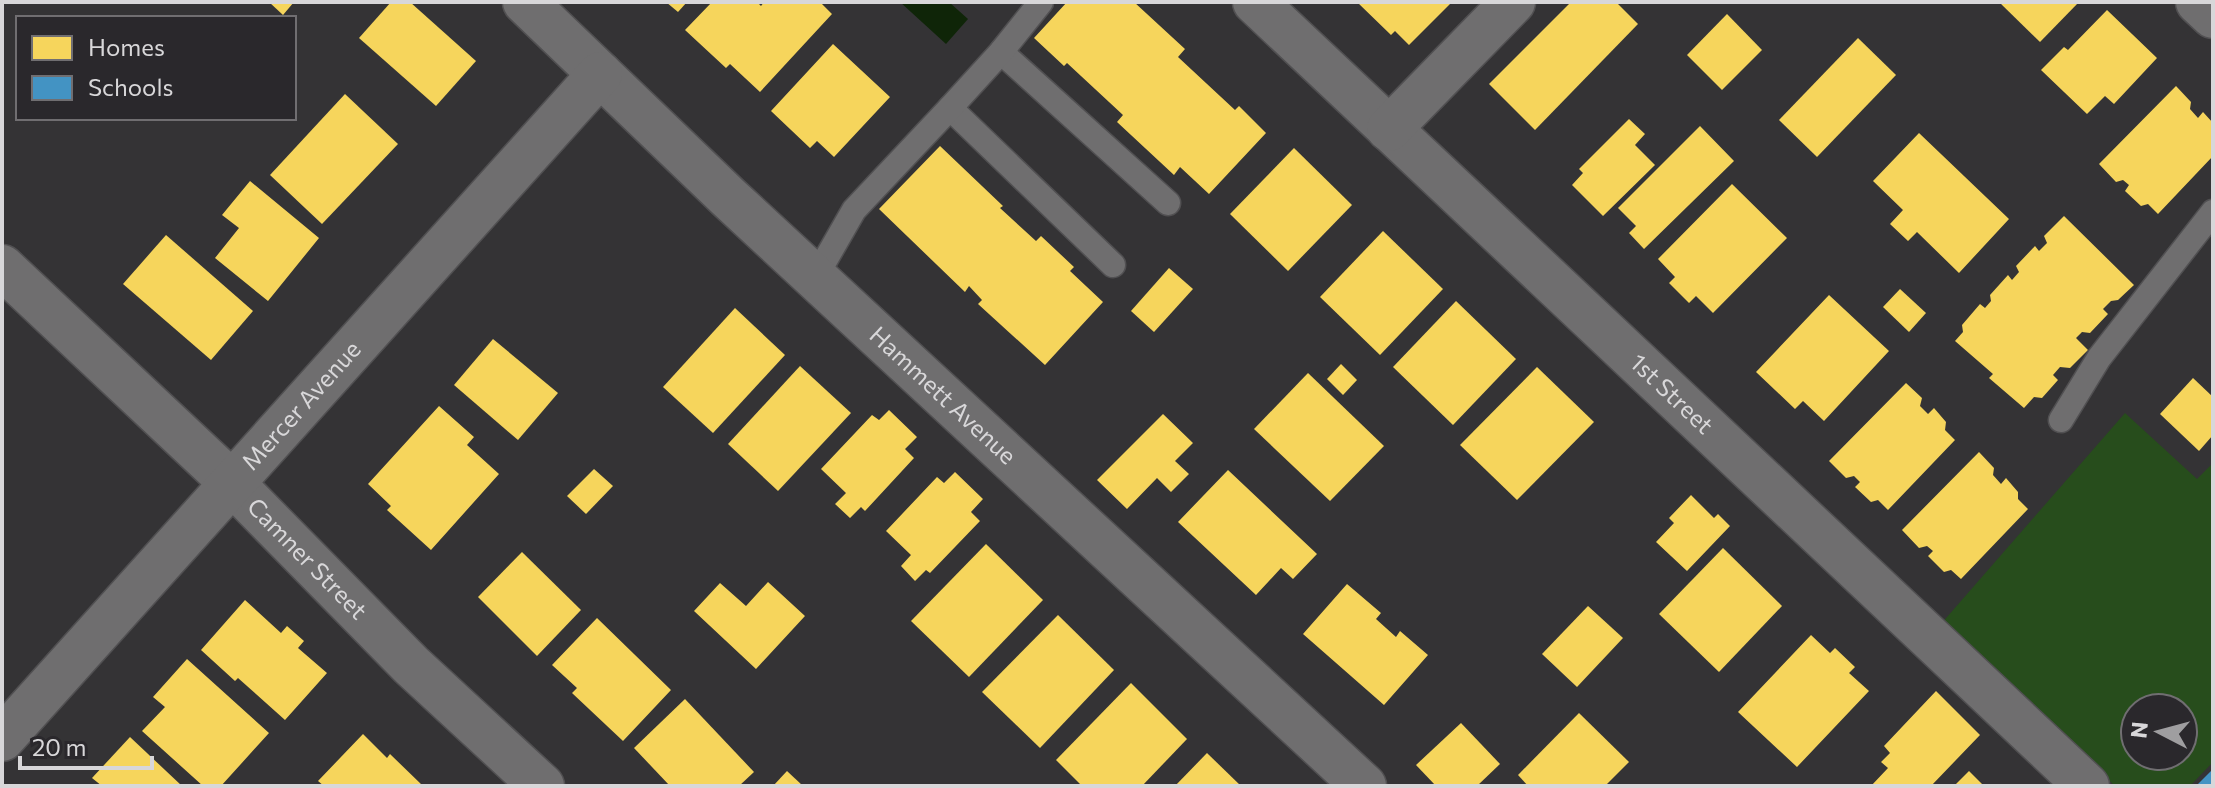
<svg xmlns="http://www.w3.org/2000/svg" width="2215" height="788" viewBox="0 0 2215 788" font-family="Commissioner,sans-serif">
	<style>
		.green { fill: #274d1c; fill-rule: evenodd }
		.water { fill: #0f2508 }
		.homes { fill: #f6d55c }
		.schools { fill: #4393c3 }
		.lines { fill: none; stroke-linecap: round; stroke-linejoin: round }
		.service-casing { stroke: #515052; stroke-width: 27 }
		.minor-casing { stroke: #515052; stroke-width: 47 }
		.service { stroke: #6f6e6f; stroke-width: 24 }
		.minor { stroke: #6f6e6f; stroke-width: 44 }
		.labels { text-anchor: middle; stroke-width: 8; stroke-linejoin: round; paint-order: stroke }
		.street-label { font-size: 24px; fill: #d8d7d9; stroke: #2a282c }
	</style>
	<rect width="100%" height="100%" fill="#343335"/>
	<path class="green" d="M2125,413l72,66 16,-16v299l-21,22 1,2h-78l-175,-161zM2135,708h48v48h-48z"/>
	<path class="water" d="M900,2h49l19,17 -22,25z"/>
	<g class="homes">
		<path d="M269,2h25l-11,13z"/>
		<path d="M391,2h19l66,59 -40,45 -77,-68z"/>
		<path d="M666,2h21l-9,10z"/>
		<path d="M712,2h45l4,4 3,-4h56l12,12 -72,78 -30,-28 -4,4 -41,-38z"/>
		<path d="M1067,2h52l3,2 2,-2h10l51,47 -7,8 57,53 4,-4 27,27 -57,61 -29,-27 -6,8 -57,-53 6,-7 -56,-52 -3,3 -30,-28z"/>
		<path d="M1357,2h95l-43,43 -14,-14 -4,4z"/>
		<path d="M1571,2h45l22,22 -103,106 -46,-46z"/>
		<path d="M1999,2h80l-39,40z"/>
		<path d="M2107,10l50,48 -43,46 -9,-8 -18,18 -46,-44 23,-23 4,3z"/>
		<path d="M1727,14l35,36 -40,40 -35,-35z"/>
		<path d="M1858,38l38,37 -79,82 -38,-37z"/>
		<path d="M833,44l57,53 -56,60 -17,-16 -7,7 -39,-37z"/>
		<path d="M2176,86l15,16 -1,7 8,9 5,-6 10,11v33l-55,58 -10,-10 -7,2 -16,-15 4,-6 -6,-5 -7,2 -17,-18z"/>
		<path d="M345,94l53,50 -76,80 -52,-49z"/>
		<path d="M1629,119l16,15 -10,11 20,20 -52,51 -31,-31 11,-12 -4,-4z"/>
		<path d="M1700,126l34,35 -90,88 -15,-16 7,-7 -18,-18z"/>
		<path d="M1919,133l90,86 -50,54 -42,-41 -9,9 -18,-17 13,-14 -30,-29z"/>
		<path d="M940,146l63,60 -3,2 36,33 5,-5 33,31 -4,4 33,31 -58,63 -67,-61 4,-4 -13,-14 -4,6 -86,-83z"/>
		<path d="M1294,148l58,57 -64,66 -58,-57z"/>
		<path d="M250,181l69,57 -51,63 -53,-43 24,-30 -17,-13z"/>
		<path d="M1732,184l55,54 -74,75 -17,-17 -7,7 -20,-20 6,-6 -17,-18z"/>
		<path d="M2064,216l70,69 -16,15 -7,1 -8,8 5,5 -18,19 -8,-1 -6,6 12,12 -18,18 -10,-1 -7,8 5,5 -16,18 -8,-1 -10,11 -35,-30 4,-4 -38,-33 8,-9 -1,-7 18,-21 5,4 6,-7 -1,-6 18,-20 4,5 7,-8 -3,-6 19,-20 4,5 8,-8 -3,-7z"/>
		<path d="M1383,231l60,58 -63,66 -60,-58z"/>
		<path d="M166,235l87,76 -42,49 -88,-76z"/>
		<path d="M1169,268l24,21 -39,43 -23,-21z"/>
		<path d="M1900,289l26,24 -17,19 -26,-25z"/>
		<path d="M1829,295l60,56 -65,70 -21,-20 -8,8 -39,-37z"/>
		<path d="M1456,301l60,58 -63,66 -60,-58z"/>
		<path d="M735,308l50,47 -72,78 -50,-46z"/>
		<path d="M493,339l65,54 -40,47 -64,-55z"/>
		<path d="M1341,364l16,16 -14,15 -16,-16z"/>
		<path d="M800,366l51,47 -73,78 -50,-47z"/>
		<path d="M1537,367l57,55 -77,78 -57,-55z"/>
		<path d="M1308,373l76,73 -54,55 -76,-72z"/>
		<path d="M2193,378l20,19v38l-14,16 -39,-37z"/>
		<path d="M1906,383l16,15 -2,8 8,8 6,-6 12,14 -1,8 10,10 -67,70 -10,-10 -7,2 -16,-15 5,-5 -6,-6 -8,2 -17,-17z"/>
		<path d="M439,406l35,31 -7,8 32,29 -68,76 -44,-40 4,-4 -23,-22z"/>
		<path d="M889,410l28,27 -12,12 9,9 -49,53 -4,-4 -11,11 -15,-14 11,-11 -25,-24 51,-54 7,5z"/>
		<path d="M1163,414l30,29 -18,18 14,13 -18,18 -14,-14 -30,31 -30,-29z"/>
		<path d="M1979,452l15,16 -1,7 8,9 5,-6 12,14v7l10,10 -67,70 -10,-9 -7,2 -16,-16 5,-5 -6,-5 -8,2 -17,-18z"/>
		<path d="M594,469l19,17 -27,28 -19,-18z"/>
		<path d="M1228,470l89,84 -24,25 -12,-11 -25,27 -78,-73z"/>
		<path d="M955,472l28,27 -12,13 9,9 -50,52 -4,-3 -11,11 -14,-15 10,-11 -25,-24 51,-54 7,6z"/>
		<path d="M1691,495l23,23 4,-4 12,12 -43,45 -31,-29 18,-19 -5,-5z"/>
		<path d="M986,544l57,56 -74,77 -58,-56z"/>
		<path d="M1723,548l59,58 -63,66 -60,-58z"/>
		<path d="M522,552l59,58 -44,46 -59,-59z"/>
		<path d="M768,582l37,34 -49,53 -62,-58 26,-28 26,23z"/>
		<path d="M1347,584l34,29 -5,6 20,18 4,-6 28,24 -44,50 -81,-71z"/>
		<path d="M245,600l36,33 6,-7 17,15 -6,7 29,25 -42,47 -47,-42 -3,3 -34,-31z"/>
		<path d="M1588,606l35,32 -46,49 -35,-33z"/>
		<path d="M1058,615l56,55 -74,78 -58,-56z"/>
		<path d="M597,618l74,72 -48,51 -51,-48 5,-5 -25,-23z"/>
		<path d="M1811,635l19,18 5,-5 20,19 -6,6 20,18 -72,76 -59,-55z"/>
		<path d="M187,659l82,74 -48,53h-18l-61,-55 23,-24 -12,-10z"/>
		<path d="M1131,683l56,56 -45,47h-60l-26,-26z"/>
		<path d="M1936,691l44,44 -49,51h-60l17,-18 -7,-6 9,-9 -6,-7z"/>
		<path d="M685,699l69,73 -15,14h-69l-36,-38z"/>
		<path d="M1579,713l50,49 -24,24h-77l-10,-11z"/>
		<path d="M1461,723l39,41 -23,22h-41l-20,-21z"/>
		<path d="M363,734l24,24 3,-4 33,32h-99l-6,-5z"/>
		<path d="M130,737l52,49h-80l-10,-8z"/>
		<path d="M1207,753l34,33h-66z"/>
		<path d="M787,771l16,15h-30z"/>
		<path d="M1969,771l15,15h-30z"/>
	</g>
	<path class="schools" d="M2213,769v17h-17z"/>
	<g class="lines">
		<g class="service-casing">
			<g id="service">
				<path d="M1001,52l167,151"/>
				<path d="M950,108l163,157"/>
				<path d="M815,278l39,-68 96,-102 51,-56 40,-50"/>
				<path d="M2061,420l38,-62 114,-146"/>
			</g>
		</g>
		<g class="minor-casing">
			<g id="minor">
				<path id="s1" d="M525,2l203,195 636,589"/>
				<path id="s2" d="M1255,2l832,784"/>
				<path d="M2198,2l15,14"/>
				<path d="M1389,129l124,-127"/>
				<path id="s3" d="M2,267l230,216 179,182 131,121"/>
				<path id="s4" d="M2,739l598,-665"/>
			</g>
		</g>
		<use href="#service" class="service"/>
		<use href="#minor" class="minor"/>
	</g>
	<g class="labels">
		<g class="street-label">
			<text dy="8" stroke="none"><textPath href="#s2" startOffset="572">1st Street</textPath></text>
			<text dy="8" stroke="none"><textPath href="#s1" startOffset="574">Hammett Avenue</textPath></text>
			<text dy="8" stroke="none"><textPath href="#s4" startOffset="448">Mercer Avenue</textPath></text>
			<text dy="8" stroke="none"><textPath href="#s3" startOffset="422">Camner Street</textPath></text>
		</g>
	</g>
	<rect width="2215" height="788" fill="none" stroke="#d8d7d9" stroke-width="8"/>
	<rect x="16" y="16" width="280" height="104" fill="#2a282c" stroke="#706e71" stroke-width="2"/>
	<rect x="32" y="36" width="40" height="24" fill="#f6d55c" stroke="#706e71" stroke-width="2"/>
	<text x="88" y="56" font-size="24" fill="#d8d7d9">Homes</text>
	<rect x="32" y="76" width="40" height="24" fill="#4393c3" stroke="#706e71" stroke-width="2"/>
	<text x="88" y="96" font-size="24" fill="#d8d7d9">Schools</text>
	<g transform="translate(2159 732) rotate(276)"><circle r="38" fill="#2a282c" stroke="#706e71" stroke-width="2"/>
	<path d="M0-6L14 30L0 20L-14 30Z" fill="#9f9ea0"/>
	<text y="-12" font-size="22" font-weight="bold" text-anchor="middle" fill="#d8d7d9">N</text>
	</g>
	<path d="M20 756v12h132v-12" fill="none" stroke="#d8d7d9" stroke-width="4"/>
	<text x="32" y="756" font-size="24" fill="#d8d7d9" stroke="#2a282c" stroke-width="6" paint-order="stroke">20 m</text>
</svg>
